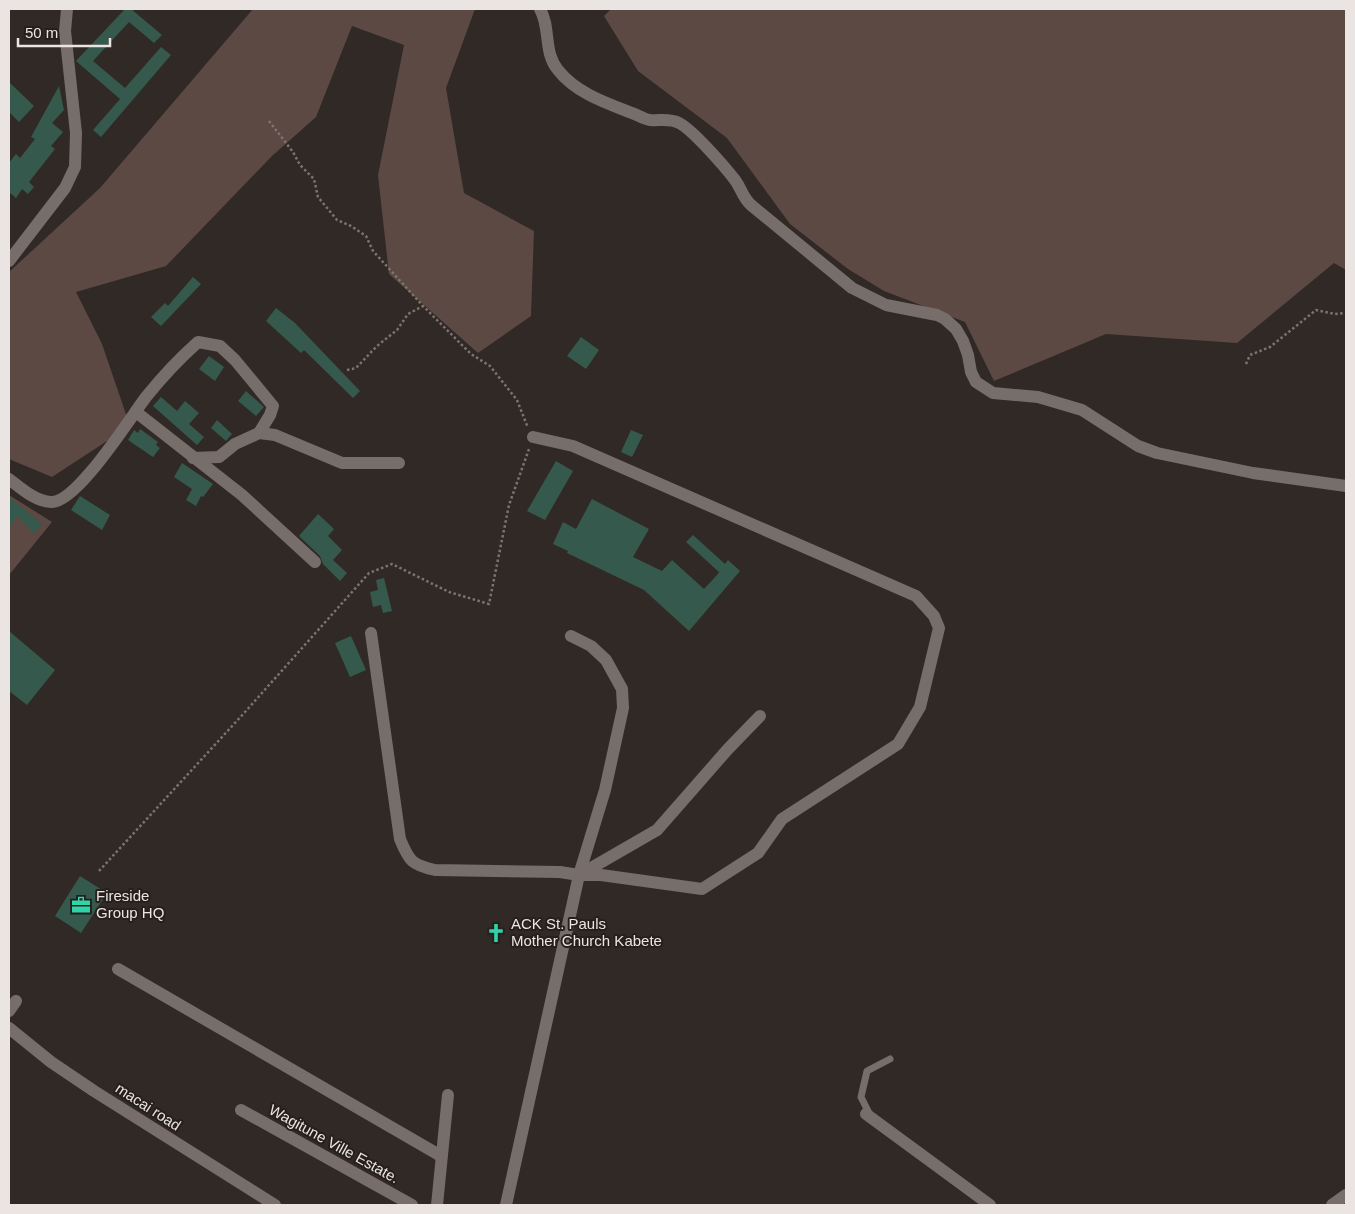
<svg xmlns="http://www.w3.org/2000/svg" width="1355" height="1214" viewBox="0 0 1355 1214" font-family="Helvetica,sans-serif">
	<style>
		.green { fill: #5c4943 }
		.building { fill: #36594d }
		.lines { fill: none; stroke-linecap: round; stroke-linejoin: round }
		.path { stroke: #7b7572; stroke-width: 2.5; stroke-dasharray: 2.5 2.5; stroke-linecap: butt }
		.service { stroke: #776e6b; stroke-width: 7 }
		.minor { stroke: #776e6b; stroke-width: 12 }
		.labels { text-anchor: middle; stroke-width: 4; stroke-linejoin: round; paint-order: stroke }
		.poi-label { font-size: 15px; fill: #eae5e3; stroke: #261f1d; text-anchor: start }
		.street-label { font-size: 15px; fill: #eae5e3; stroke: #261f1d }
	</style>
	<rect width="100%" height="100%" fill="#302926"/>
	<g class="green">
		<path d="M253,9h222l-29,79 18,105 70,38 -3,85 -53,37 -89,-79 -11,-99 26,-130 -52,-19 -36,91 -44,39 -106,110 -90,26 26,52 28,82 -78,51 -43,-18v-187l91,-84z"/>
		<path d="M611,9h735v261l-12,-7 -97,80 -131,-9 -112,47 -29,-59 -81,-31 -36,-22 -58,-45 -63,-86 -89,-67 -34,-55z"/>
		<path d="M9,495l43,27 -43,53z"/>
	</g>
	<g class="building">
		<path d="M125,9h6l31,26 -8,8 -25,-21 -36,39 32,27 36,-41 10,8 -70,82 -8,-7 27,-31 -44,-38z"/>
		<path d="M9,82l25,24 -15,16 -10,-10z"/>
		<path d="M59,86l5,24 -12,13 11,9 -12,14 4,3 -26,33 5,5 -6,7 -6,-5 -6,9 -7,-6v-29l7,-9 4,4 15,-19 -4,-2z"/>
		<path d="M193,277l8,7 -40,42 -10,-9 14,-14 3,3z"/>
		<path d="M276,308l19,15 65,68 -7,7 -49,-48 -3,3 -35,-32z"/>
		<path d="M581,337l18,13 -13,19 -19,-13z"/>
		<path d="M209,356l15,11 -9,14 -16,-12z"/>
		<path d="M246,391l18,16 -8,9 -18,-15z"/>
		<path d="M161,397l16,14 8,-10 14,12 -10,11 15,13 -7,8 -44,-39z"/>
		<path d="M217,420l15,14 -6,7 -15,-13z"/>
		<path d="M140,429l18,13 -2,3 4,3 -7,9 -25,-17 6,-10 4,3z"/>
		<path d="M631,430l12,5 -11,22 -11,-5z"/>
		<path d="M556,461l17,10 -28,49 -18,-9z"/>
		<path d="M182,463l31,21 -10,13 -2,-1 -5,10 -10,-6 6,-11 -18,-12z"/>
		<path d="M80,496l30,19 -8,15 -31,-20z"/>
		<path d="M9,497l33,27 -9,9 -15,-17 -9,11z"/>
		<path d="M592,499l57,30 -16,28 29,14 10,-11 32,29 13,-14 2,-3 -33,-30 7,-7 32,29 3,-4 12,11 -51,60 -45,-41 -77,-37 1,-2 -15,-7 10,-22 13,7z"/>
		<path d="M318,514l16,15 -6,7 14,14 -9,10 14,13 -7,8 -17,-17 -3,-8 -21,-20z"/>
		<path d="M384,578l8,33 -9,2 -2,-8 -8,2 -3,-15 8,-2 -2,-10z"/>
		<path d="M9,631l46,39 -28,35 -18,-14z"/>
		<path d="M351,636l15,34 -16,7 -15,-34z"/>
		<path d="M80,876l27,17 -26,40 -26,-17z"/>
	</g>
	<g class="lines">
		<g class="path">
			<path d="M269,121l24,31 7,13 14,14 4,18 19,23 14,6 15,10 7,15 50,55 48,48 19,12 27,34 11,28"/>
			<path d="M1246,364l4,-9 20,-8 46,-37 19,4 11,-1"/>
			<path d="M347,370l9,-2 21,-22 20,-16 11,-16 15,-8"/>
			<path d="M99,871l146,-159 124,-139 23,-9 57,28 40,12 20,-99 20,-56"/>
		</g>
		<path class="service" d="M870,1115l-9,-18 6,-26 23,-12"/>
		<g class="minor">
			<path d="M540,9c11,19 3,43 18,61 18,23 48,33 74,43 6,2 11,6 18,7 9,1 20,-2 29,3 14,7 46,44 56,57 6,8 8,18 16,25l101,83 34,17 51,10 8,4 11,10 7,12 5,14 3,17 5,10 17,11 45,4 44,13 56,36 19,7 96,20 93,13"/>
			<path d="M9,261l56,-73 10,-21 1,-34 -11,-102 2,-22"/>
			<path d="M136,412l106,83 73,67"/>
			<path d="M533,437l40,9 343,150 18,20 5,12 -19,79 -22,37 -116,75 -24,34 -56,36 -101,-14h-22"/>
			<path d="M193,458l26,-1 16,-13 24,-11 16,2 67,28h57"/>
			<path d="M9,479c13,10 26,22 42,23 25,2 79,-84 95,-105 16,-20 33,-38 52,-55l22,4 15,14 38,46 -3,9 -11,18"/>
			<path d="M371,633l29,206c9,22 12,26 35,31l125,2 19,3 78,-45 71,-81 32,-33"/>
			<path d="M118,969l323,187"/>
			<path d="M9,1011l7,-10"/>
			<path d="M9,1028l42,34 43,29 181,114"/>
			<path d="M241,1110l171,95"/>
			<path d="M866,1114l124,91"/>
			<path d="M437,1205l11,-110"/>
			<path d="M506,1205l73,-330 26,-85 18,-82 -1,-19 -16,-29 -15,-14 -20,-10"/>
			<path d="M1332,1205l14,-10"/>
		</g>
	</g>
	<defs>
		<g id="office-bare" transform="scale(1.5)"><path d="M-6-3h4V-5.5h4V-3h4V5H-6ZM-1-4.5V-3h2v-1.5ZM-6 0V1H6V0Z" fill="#30d4a9" stroke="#261f1d" stroke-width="2.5" paint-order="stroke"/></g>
		<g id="church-bare" transform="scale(1.5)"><path d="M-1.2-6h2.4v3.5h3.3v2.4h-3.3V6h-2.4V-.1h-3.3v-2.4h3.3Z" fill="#30d4a9" stroke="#261f1d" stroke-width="2.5" paint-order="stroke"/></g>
	</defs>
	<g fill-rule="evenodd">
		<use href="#office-bare" x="81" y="905"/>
		<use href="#church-bare" x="496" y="933"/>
	</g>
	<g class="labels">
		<g class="poi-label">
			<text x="96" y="901">Fireside<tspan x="96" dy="17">Group HQ</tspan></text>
			<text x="511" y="929">ACK St. Pauls<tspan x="511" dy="17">Mother Church Kabete</tspan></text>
		</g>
		<g class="street-label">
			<text transform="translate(148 1107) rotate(33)" y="5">macai road</text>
			<text transform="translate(334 1144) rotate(29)" y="5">Wagitune Ville Estate.</text>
		</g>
	</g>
	<rect width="1355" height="1214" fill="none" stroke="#eae5e3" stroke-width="20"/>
	<path d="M18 38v8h92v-8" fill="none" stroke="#eae5e3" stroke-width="2.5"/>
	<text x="25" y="38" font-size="15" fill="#eae5e3" stroke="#261f1d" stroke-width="4" paint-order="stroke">50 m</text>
</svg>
